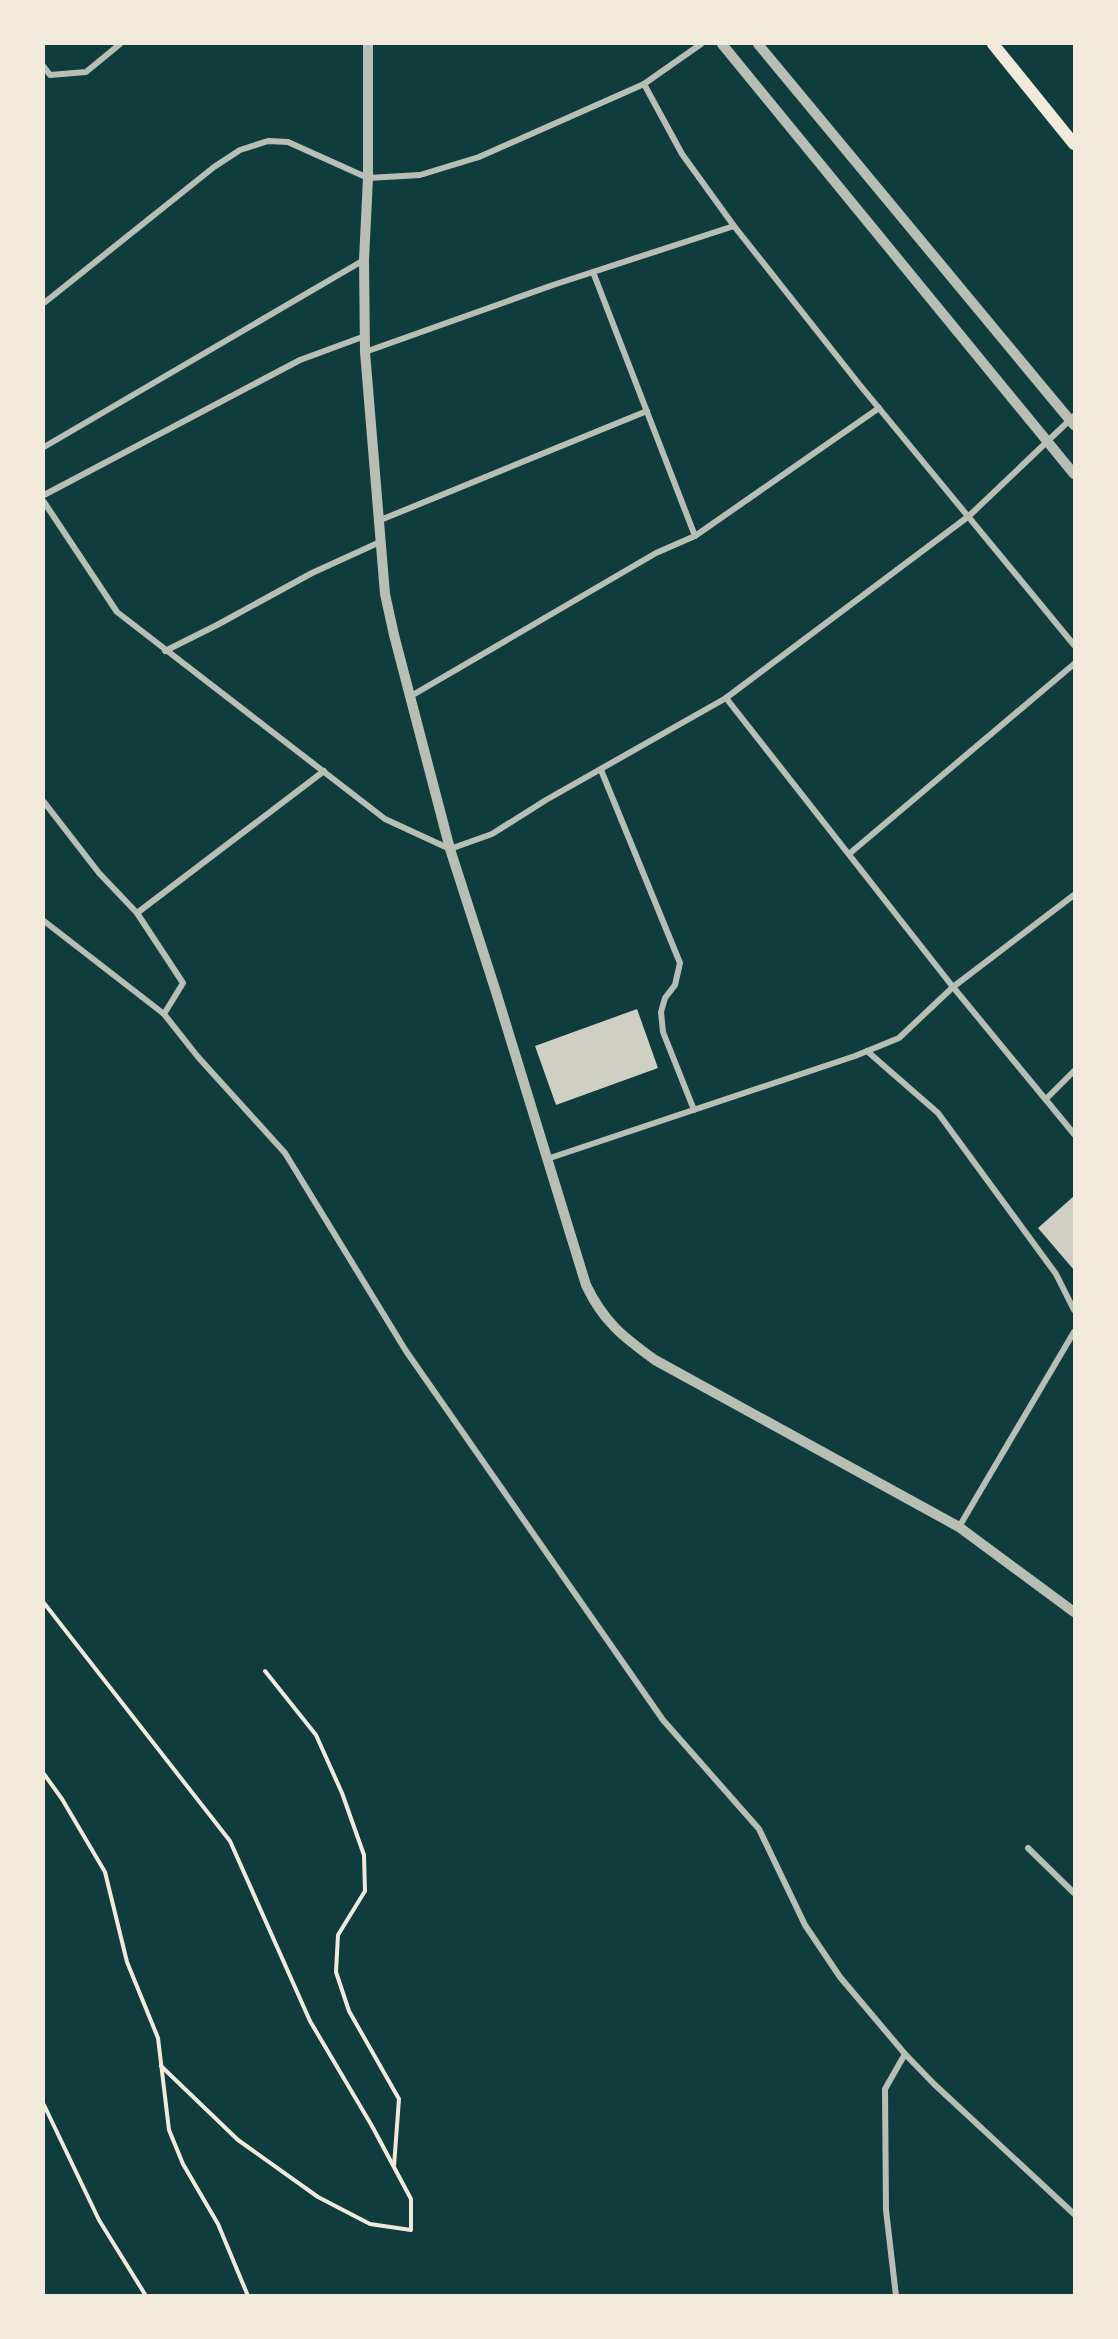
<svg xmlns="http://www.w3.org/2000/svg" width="1118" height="2339" viewBox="0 0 1118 2339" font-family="'Sofia Sans Condensed',sans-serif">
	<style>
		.building { fill: #cfcfc3 }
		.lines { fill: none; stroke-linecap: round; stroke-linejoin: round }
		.path { stroke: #f1e9da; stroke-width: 4 }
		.minor { stroke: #b8beb3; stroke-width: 6 }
		.tertiary { stroke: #b8beb3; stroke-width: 10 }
		.secondary { stroke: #f1e9da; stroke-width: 12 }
	</style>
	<rect width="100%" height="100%" fill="#0f3d3e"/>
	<g class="building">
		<path d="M637,1009l21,59 -102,37 -21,-59z"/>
		<path d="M1074,1196v74l-36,-42z"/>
	</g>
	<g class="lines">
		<g class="path">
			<path d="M44,1603l186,238 80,180 62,105 39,73v31l-41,-6 -52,-27 -80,-57 -77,-74"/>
			<path d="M265,1671l51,64 26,58 22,62 1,36 -27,44 -2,37 13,39 50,88 -5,67"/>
			<path d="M44,1774l18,25 43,73 22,90 31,76 11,92 14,34 35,60 30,72"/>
			<path d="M44,2105l55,115 47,76"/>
		</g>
		<g class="minor">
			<path d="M44,67l6,8 36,-3 34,-28"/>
			<path d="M644,84l38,70 52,72 125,158 215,261"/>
			<path d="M593,272l102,264"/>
			<path d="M44,303l170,-136 26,-17 28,-9 20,1 80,36 52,-3 59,-18 165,-73 57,-40"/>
			<path d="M365,352l188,-67 181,-59"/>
			<path d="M44,447l320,-187"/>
			<path d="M44,495l256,-135 65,-24"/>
			<path d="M44,502l73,110 268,207 65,30 42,-15 54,-34 180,-102 243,-182 105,-100"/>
			<path d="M378,521l269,-110"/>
			<path d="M165,651l52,-26 95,-52 68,-31"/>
			<path d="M411,696l245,-143 39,-17 184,-128"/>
			<path d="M726,698l227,289 121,147"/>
			<path d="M601,770l79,193 -5,22 -10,13 -4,14 2,20 31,78"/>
			<path d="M44,802l55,71 38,40 46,70 -19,31"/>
			<path d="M849,854l225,-190"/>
			<path d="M137,913l187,-142"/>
			<path d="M44,921l120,93 34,43 87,96 121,198 257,369 96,109 46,96 35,52 65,77 29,30 140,130"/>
			<path d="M867,1051l71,62 118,161 18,36"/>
			<path d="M1046,1099l28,-28"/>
			<path d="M547,1159l308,-103 44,-18 54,-51 121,-92"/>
			<path d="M959,1527l115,-195"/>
			<path d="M1028,1848l46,45"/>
			<path d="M896,2296l-10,-86 -1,-121 20,-35"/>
		</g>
		<g class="tertiary">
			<path d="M368,44v134l-4,82 1,92 20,242 9,41 56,214 46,143 90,293c17,36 37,52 69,75l304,167 115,85"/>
			<path d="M722,44l352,430"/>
			<path d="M758,44l316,381"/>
		</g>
		<path class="secondary" d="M993,44l81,100"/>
	</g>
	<rect width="1118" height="2339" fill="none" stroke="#f1e9da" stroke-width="90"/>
</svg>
